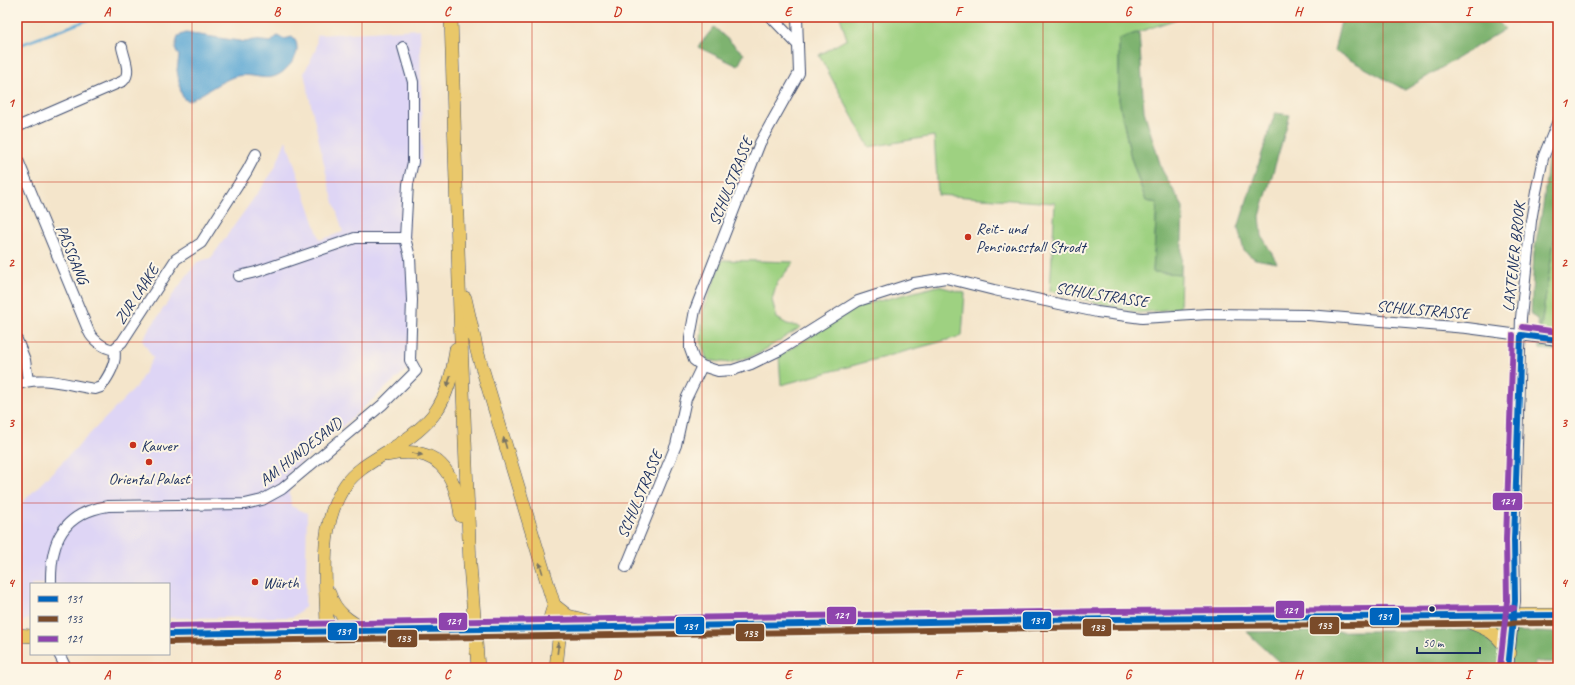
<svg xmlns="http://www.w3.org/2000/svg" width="1575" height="685" viewBox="0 0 1575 685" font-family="Caveat,sans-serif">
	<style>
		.built { fill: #ded5f5 }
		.green { fill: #9ed181; stroke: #5c8070 }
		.forest { fill: #7eb36f; stroke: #4c7166 }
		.water { fill: #5ba7d4; stroke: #3b6b99 }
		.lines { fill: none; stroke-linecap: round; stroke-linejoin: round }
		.stream { stroke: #5ba7d4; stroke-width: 2.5 }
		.minor-casing { stroke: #3c4a6e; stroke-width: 12 }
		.major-casing { stroke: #3c4a6e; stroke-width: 14 }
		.minor { stroke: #fff; stroke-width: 10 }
		.major { stroke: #e9c769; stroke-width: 13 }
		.major-bridge-casing { stroke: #3c4a6e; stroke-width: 14; stroke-linecap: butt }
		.major-bridge { stroke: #e9c769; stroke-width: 13 }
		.bus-1-casing { stroke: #fcf5e5; stroke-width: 9 }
		.bus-2-casing { stroke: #fcf5e5; stroke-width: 9 }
		.bus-3-casing { stroke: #fcf5e5; stroke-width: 9 }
		.bus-1 { stroke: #0065bd; stroke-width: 6 }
		.bus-2 { stroke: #7a4b2a; stroke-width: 6 }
		.bus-3 { stroke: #8e44ad; stroke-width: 6 }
		.oneway { fill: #787363 }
		.grid { fill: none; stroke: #c8321e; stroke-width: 1; stroke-opacity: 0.55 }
		.poi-dot { fill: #c8321e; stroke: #fcf5e5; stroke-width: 1.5 }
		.bus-dot { fill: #1b2f5e; stroke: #fcf5e5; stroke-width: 1.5 }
		.labels { text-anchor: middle; stroke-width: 4; stroke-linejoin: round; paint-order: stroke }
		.street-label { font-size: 16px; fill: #1b2f5e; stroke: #fcf5e5 }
		.poi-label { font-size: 16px; fill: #1b2f5e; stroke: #fcf5e5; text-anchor: start }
		.line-badge { stroke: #fcf5e5; stroke-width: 1.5 }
		.badge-label { font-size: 11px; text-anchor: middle; font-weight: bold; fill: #fff }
		.neatline { fill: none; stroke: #c8321e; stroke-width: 1.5 }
		.grid-label { font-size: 13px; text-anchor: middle; font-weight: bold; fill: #c8321e }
	</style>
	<rect width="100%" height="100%" fill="#fcf5e5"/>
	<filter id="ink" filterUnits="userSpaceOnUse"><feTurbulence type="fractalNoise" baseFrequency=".025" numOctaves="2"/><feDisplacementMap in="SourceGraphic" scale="8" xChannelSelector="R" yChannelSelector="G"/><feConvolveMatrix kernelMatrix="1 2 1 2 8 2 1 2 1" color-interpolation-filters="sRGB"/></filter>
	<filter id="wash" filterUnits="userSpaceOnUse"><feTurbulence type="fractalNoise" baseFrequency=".012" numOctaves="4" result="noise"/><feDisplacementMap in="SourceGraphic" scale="16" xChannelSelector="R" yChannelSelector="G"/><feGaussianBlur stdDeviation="0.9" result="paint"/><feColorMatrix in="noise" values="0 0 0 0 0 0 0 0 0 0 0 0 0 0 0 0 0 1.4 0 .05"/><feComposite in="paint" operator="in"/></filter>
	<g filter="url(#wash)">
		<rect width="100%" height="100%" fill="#f4e5cb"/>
		<path class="built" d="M420,29l2,130 -10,26 -3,47 2,134 -123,108 3,32 16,7 -2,94 -12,10 -124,1v-34h-138v32l-11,8h-3v-116l120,-122 16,-28 -11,-18 32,-47 23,-31 14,-4 63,-88 12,-30 34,100 23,-8 -14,-46 -25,-113 12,-24 1,-14z"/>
		<g class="green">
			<path d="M840,17h342l-63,22v61l12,58 15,43 11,2 -4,69 28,2 -1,34 -41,5 -89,-22 5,-88 -117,-8 -4,-59 -65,11 -50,-92 28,-16z"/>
			<path d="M1558,215v121l-18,-3z"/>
			<path d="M722,260l72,2 -17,21 -5,17 5,18 10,6 14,3 -43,27 -29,9 -22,-3 -6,-18 2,-31z"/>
			<path d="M938,286l27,7 -3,43 -181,49 -2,-29 80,-50z"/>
		</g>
		<g class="forest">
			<path d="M1335,17h159l11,12 -100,61 -71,-39 7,-30z"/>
			<path d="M714,27l30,27 -6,12 -40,-19z"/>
			<path d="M1139,32l5,79 18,59 21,37 -2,67 -28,-2 4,-69 -11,-2 -15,-43 -12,-58v-61z"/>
			<path d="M1275,113l15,2 -30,101 2,20 15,27 -22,-4 -11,-8 -6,-23z"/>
			<path d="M1558,137v78l-18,118 18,3v15l-18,-2v-16l-3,-14 -6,-4 3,-62 9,-47 5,-45z"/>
			<path d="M1491,630l67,3v29h-23v6h-230l-26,-6 -32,-30z"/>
		</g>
		<path class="water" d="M186,33l60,9 7,-2 18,2 6,-6 7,3 8,-2c5,4 5,8 5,14 -1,6 -5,12 -9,16 -19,21 -33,3 -55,10 -15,6 -30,17 -44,24l-5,-2 -3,-6 -4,-23 2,-14 -4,-8 3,-12z"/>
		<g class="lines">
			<path class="stream" d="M17,46l79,-29"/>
		</g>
	</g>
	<g filter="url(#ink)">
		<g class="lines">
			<g class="minor-casing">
				<g id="minor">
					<path d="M771,17l27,28 1,28 -39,70 -65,167 -5,27v12l4,11 8,6 16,5 15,-1 18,-6 29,-14 78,-49 56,-18 32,-5 48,12 103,22 45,6 66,-4 100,1 159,13 91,12"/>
					<path d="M797,17l1,28"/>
					<path d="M17,127l106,-46c9,-8 1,-23 -1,-34"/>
					<path d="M17,158l72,174c3,7 16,18 25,17"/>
					<path d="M239,276l17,-4 99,-34h50"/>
					<path d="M17,340l8,20 3,21"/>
					<path d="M114,349l8,-7 54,-83 25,-16 46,-72 9,-17"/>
					<path d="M17,385c22,-11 54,1 78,4l6,-2c7,-10 17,-25 13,-38"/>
					<path d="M626,567l50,-122 10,-46 16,-33"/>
					<path d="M51,584c-1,-43 12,-71 57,-78l137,-2 17,-4 20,-11 100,-84 34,-34 -6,-11 2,-60 -2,-43 -5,-19 3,-54 5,-22v-80l-10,-35"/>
					<path d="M59,654l7,14"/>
					<path d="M1508,668l7,-67 -1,-61 7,-222 10,-97 5,-29 7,-34 15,-37"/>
				</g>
			</g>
			<g class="major-casing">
				<g id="major">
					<path d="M451,17l9,298 10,250 8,103"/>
					<path d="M465,298l12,53 77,254 -4,13 -8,11"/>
					<path d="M387,455c50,-11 68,16 74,61"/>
					<path d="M329,593c6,19 19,28 37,37"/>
					<path d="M554,605l14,11 27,7"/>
					<path d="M1462,619c26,11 32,10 48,34"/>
					<path d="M499,630l614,-11 445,-4"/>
					<path d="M327,631c0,-49 -11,-105 19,-147 10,-14 27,-23 41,-32 46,-27 62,-48 69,-103"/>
					<path d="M169,634l275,-3"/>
					<path d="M17,635l14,1"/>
					<path d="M556,668l4,-39"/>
				</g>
			</g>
			<use href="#minor" class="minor"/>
			<use href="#major" class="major"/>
			<g class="major-bridge-casing">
				<path id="major-bridge" d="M444,631l55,-1"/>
			</g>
			<use href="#major-bridge" class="major-bridge"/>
			<g class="bus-1-casing">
				<g id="bus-1">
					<path d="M1521,335l37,5"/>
					<path d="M169,634l944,-15 445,-4"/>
					<path d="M1508,668l7,-67 -1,-61 7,-205"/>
				</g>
			</g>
			<g class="bus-2-casing">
				<path id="bus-2" d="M169,642l944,-15 445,-4"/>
			</g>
			<g class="bus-3-casing">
				<g id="bus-3">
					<path d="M1522,327l36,5"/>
					<path d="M169,626l944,-15 401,-3"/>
					<path d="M1500,667l7,-66 -1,-61 7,-205"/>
				</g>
			</g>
			<use href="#bus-1" class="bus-1"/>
			<use href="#bus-2" class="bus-2"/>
			<use href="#bus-3" class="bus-3"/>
		</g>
		<defs><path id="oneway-solid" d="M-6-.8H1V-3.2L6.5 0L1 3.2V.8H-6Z"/></defs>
		<g class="oneway">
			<use href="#oneway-solid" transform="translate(449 381) rotate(105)"/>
			<use href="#oneway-solid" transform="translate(505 443) rotate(-106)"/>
			<use href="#oneway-solid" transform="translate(417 454) rotate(12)"/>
			<use href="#oneway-solid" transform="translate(541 568) rotate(-107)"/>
			<use href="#oneway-solid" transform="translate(558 648) rotate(-83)"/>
		</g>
	</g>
	<path class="grid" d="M192,17v651M362,17v651M532,17v651M702,17v651M873,17v651M1043,17v651M1213,17v651M1383,17v651M17,182h1541M17,342h1541M17,503h1541"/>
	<g class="poi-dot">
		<circle cx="968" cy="237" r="4"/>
		<circle cx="133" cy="445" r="4"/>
		<circle cx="149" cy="462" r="4"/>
		<circle cx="255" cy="582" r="4"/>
	</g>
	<circle class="bus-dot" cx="1432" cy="609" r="3.5"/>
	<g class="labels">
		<g class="street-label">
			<text transform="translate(730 181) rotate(-68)" y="6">SCHULSTRASSE</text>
			<text transform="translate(73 254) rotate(68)" y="6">PASSGANG</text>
			<text transform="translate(1513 257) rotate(-84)" y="6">LAXTENER BROOK</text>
			<text transform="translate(136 294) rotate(-57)" y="6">ZUR LAAKE</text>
			<text transform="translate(1102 294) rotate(9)" y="6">SCHULSTRASSE</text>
			<text transform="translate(1423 309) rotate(5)" y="6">SCHULSTRASSE</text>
			<text transform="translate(300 451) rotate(-38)" y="6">AM HUNDESAND</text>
			<text transform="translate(639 494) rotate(-67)" y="6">SCHULSTRASSE</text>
		</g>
		<g class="poi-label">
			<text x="976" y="234">Reit- und<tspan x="976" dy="18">Pensionsstall Strodt</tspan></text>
			<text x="141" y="451">Kauver</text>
			<text x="149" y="484" text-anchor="middle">Oriental Palast</text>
			<text x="263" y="588">Würth</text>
		</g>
	</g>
	<g class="line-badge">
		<rect x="1492" y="492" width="31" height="19" rx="4" fill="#8e44ad"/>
		<rect x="1275" y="600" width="30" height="19" rx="4" fill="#8e44ad"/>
		<rect x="826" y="606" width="31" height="19" rx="4" fill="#8e44ad"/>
		<rect x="1369" y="607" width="31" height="19" rx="4" fill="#0065bd"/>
		<rect x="1022" y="611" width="30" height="19" rx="4" fill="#0065bd"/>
		<rect x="438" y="612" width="30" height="19" rx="4" fill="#8e44ad"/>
		<rect x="1309" y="616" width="31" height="19" rx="4" fill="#7a4b2a"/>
		<rect x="675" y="616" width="30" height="19" rx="4" fill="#0065bd"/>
		<rect x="1082" y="618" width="30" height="19" rx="4" fill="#7a4b2a"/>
		<rect x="327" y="622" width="31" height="19" rx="4" fill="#0065bd"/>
		<rect x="735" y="623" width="30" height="19" rx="4" fill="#7a4b2a"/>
		<rect x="387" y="629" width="31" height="19" rx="4" fill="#7a4b2a"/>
	</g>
	<g class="badge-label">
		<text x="1507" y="505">121</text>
		<text x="1290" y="614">121</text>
		<text x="841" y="619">121</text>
		<text x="1384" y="620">131</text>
		<text x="1037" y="624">131</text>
		<text x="453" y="625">121</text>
		<text x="1324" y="629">133</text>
		<text x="690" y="630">131</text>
		<text x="1097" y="631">133</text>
		<text x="343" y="635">131</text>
		<text x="750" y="637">133</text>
		<text x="403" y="642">133</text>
	</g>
	<rect width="1575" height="685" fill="none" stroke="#fcf5e5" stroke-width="44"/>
	<rect x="30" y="583" width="140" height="72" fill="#fcf5e5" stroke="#a2a6af"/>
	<rect x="38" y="596" width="20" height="6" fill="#0065bd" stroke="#a2a6af"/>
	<text x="66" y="603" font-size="12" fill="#1b2f5e">131</text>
	<rect x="38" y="616" width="20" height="6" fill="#7a4b2a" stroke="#a2a6af"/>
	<text x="66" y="623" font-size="12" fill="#1b2f5e">133</text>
	<rect x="38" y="636" width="20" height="6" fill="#8e44ad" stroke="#a2a6af"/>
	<text x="66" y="643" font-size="12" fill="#1b2f5e">121</text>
	<path d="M1417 647v6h63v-6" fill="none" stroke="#1b2f5e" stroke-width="2"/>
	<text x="1423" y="647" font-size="12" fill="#1b2f5e" stroke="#fcf5e5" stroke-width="3" paint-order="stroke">50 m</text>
	<rect x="22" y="22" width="1531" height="641" class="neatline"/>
	<g class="grid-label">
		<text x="107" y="16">A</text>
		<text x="277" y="16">B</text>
		<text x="447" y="16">C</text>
		<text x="617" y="16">D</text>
		<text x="788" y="16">E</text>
		<text x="958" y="16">F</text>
		<text x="1128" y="16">G</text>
		<text x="1298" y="16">H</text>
		<text x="1468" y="16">I</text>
		<text x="11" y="107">1</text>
		<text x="1564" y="107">1</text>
		<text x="11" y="267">2</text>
		<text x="1564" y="267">2</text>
		<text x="11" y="427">3</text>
		<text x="1564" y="427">3</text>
		<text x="11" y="587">4</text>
		<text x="1564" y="587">4</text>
		<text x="107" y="679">A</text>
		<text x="277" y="679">B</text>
		<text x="447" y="679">C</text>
		<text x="617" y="679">D</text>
		<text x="788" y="679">E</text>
		<text x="958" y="679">F</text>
		<text x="1128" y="679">G</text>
		<text x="1298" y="679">H</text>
		<text x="1468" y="679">I</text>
	</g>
</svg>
